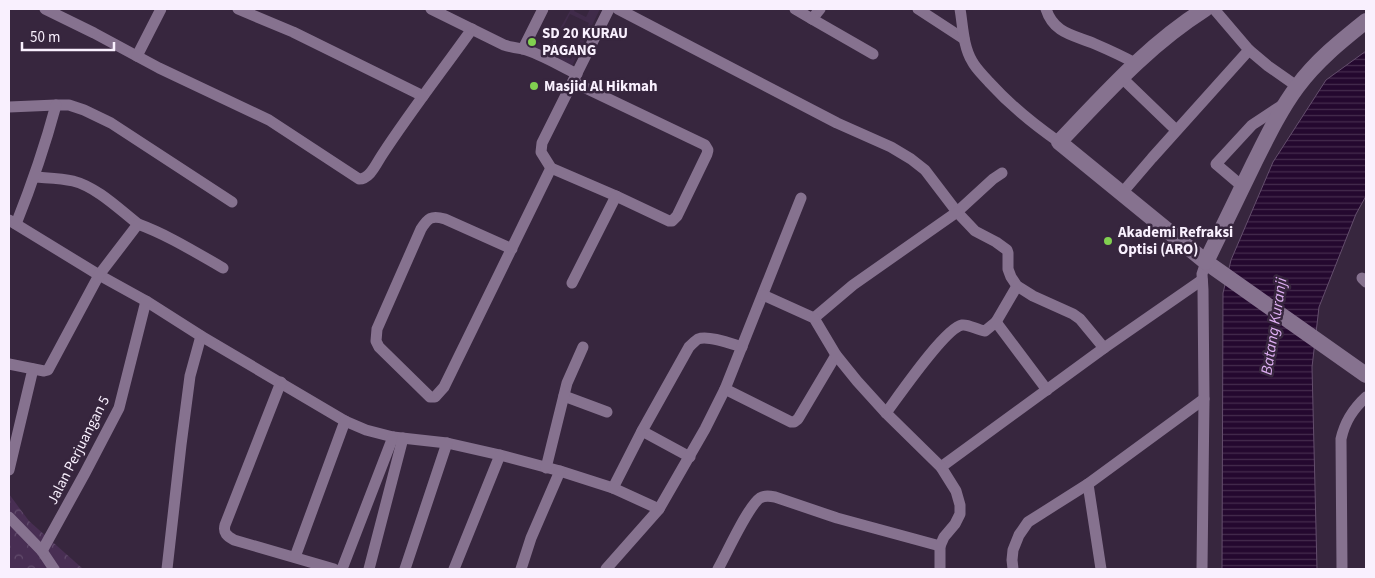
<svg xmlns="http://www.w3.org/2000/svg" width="1375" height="578" viewBox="0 0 1375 578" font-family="'Source Sans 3',sans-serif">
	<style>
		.built { fill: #402b4a; fill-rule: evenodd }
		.forest { fill: url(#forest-crowns) }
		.water { fill: url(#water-rules); stroke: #644e6d }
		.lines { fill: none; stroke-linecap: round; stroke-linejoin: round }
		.street { stroke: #86728f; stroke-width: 11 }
		.secondary { stroke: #86728f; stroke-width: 16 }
		.poi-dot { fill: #81d050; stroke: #37263e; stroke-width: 2 }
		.labels { text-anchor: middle; stroke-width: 5; stroke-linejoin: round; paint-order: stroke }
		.poi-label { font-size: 15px; font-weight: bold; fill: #f9f0fe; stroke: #37263e; text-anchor: start }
		.street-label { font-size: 15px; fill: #f9f0fe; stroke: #37263e }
		.water-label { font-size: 16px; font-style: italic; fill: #dfaff4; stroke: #37263e }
	</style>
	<defs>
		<pattern id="forest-crowns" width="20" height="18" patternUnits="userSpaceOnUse" patternTransform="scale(1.25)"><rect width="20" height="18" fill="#482e53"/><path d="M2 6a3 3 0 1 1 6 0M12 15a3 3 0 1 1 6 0" fill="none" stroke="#634d6d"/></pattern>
		<pattern id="water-rules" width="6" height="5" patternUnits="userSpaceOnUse" patternTransform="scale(1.25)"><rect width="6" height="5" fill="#24082f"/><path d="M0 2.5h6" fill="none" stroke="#452c4e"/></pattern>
	</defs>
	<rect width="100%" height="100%" fill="#37263e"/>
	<path class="built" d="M571,9h4l-1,2 12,6 4,-8h10l-29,59 -46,-23 6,-7 18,10zM570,14l19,9 -18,36 -19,-10z"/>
	<path class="forest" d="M9,494l20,27 54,48h-74z"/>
	<path class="water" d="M1366,51v145l-10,18 -37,93 -7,60 5,202h-95l1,-276 8,-33 42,-98 53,-82z"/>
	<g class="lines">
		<g class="street">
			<path d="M45,9l49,24 65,35 110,52 90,59c11,0 17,-15 23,-24 28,-43 60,-84 90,-126"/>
			<path d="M238,9l55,23 130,64"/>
			<path d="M431,9l73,36c6,2 13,3 19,4 18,5 37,17 54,25"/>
			<path d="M618,9l219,114 54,24 20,12 14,11 32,42 18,19 21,11 11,8 1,3v16l3,8 6,9 16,10 40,18 7,5 24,29"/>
			<path d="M795,9l17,10 8,-10"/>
			<path d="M918,9l46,30"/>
			<path d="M960,9c3,17 3,37 12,52 4,8 11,14 17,21 21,23 44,42 70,60"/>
			<path d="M1046,9c8,25 28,26 49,35 14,6 27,12 40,19"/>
			<path d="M812,19l61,35"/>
			<path d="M523,49l20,-40"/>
			<path d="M1249,50l19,16 30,21"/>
			<path d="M137,56l24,-47"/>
			<path d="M1121,77l55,53"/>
			<path d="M573,82l132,63 3,5 -1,4 -30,62 -5,5h-3l-53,-25 -65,-28 -10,-16 1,-9 67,-134"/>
			<path d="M9,107l47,-2h13l15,5 27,13 121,79"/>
			<path d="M35,177c12,1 26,1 38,4 24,6 47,29 65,43"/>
			<path d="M1243,187l-27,-23 36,-39 32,-21"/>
			<path d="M1122,193l30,-35 97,-108 -35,-41"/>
			<path d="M9,220l90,55 47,26 55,35 144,85 21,9 27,7 54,6 53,12 60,16 53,17 46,21"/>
			<path d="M16,224c16,-40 29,-78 40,-119"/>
			<path d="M512,249l-67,-30c-14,-4 -17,-1 -24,10l-44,100 -1,12 3,6 51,50h5l9,-10 107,-219"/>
			<path d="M1362,278l4,4"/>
			<path d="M572,283l44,-87"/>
			<path d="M814,318l39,-33 104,-73 36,-33 9,-6"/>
			<path d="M996,322l21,-36"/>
			<path d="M9,364l35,7 4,-1 51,-95 39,-51c30,11 57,28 85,44"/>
			<path d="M281,382l-56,143c-2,8 2,11 9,15l100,29"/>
			<path d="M725,389l66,33h3l4,-3 38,-64"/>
			<path d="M564,396l43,16"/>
			<path d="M886,413c12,-16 59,-85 76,-88 7,-1 15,5 23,6l11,-9 51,68"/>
			<path d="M642,431l48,26"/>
			<path d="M941,467l163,-119 98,-68"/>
			<path d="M546,468l21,-85 16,-36"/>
			<path d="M9,470l24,-101"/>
			<path d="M1088,484l13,85"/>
			<path d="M613,488l29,-57 47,-84c3,-3 6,-6 9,-8 10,-4 34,5 44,8"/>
			<path d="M9,517l33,34 12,18"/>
			<path d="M940,546v23"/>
			<path d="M42,551l43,-78 34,-65 27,-107"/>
			<path d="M295,557l50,-136"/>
			<path d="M167,569l14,-124 9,-69 11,-40"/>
			<path d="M342,569l51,-132"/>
			<path d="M369,569l34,-131"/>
			<path d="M405,569l42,-126"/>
			<path d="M454,569l46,-114"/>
			<path d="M521,569l10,-31 29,-67"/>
			<path d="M606,569l53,-60 46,-80 20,-40 76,-191"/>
			<path d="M718,569c8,-14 30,-63 42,-71 5,-3 10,-2 15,-1l62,21 103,28 4,-9 11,-13 5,-10v-9l-4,-14 -15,-24 -55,-54 -29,-32 -21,-26 -22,-37 -51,-23"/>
			<path d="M1013,569l-1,-9 1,-10 6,-15 9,-13 60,-38 116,-85"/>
			<path d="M1202,569l2,-170 -1,-109 -1,-16 4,-12"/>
			<path d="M1342,569l-1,-130c4,-18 12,-30 25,-42"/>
		</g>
		<g class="secondary">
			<path d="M1205,9c-58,37 -99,84 -146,133l147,120 160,113"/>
			<path d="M1206,262c16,-33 32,-66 48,-99 13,-26 26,-53 43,-76 19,-26 44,-46 69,-66"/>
		</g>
	</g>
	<g class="poi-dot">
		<circle cx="532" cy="42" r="5"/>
		<circle cx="534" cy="86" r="5"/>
		<circle cx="1108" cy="241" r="5"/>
	</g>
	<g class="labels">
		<g class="poi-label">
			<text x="542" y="38">SD 20 KURAU<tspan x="542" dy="17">PAGANG</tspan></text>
			<text x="544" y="91">Masjid Al Hikmah</text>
			<text x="1118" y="237">Akademi Refraksi<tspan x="1118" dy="17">Optisi (ARO)</tspan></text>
		</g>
		<g class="street-label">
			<text transform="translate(78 450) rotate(-63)" y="5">Jalan Perjuangan 5</text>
		</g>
		<g class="water-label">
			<text transform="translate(1273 326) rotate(-81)" y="6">Batang Kuranji</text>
		</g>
	</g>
	<rect width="1375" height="578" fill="none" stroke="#f9f0fe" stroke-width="20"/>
	<path d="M22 42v8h92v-8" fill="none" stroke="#f9f0fe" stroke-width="2.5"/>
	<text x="30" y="42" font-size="15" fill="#f9f0fe" stroke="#37263e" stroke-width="4" paint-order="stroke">50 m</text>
</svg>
